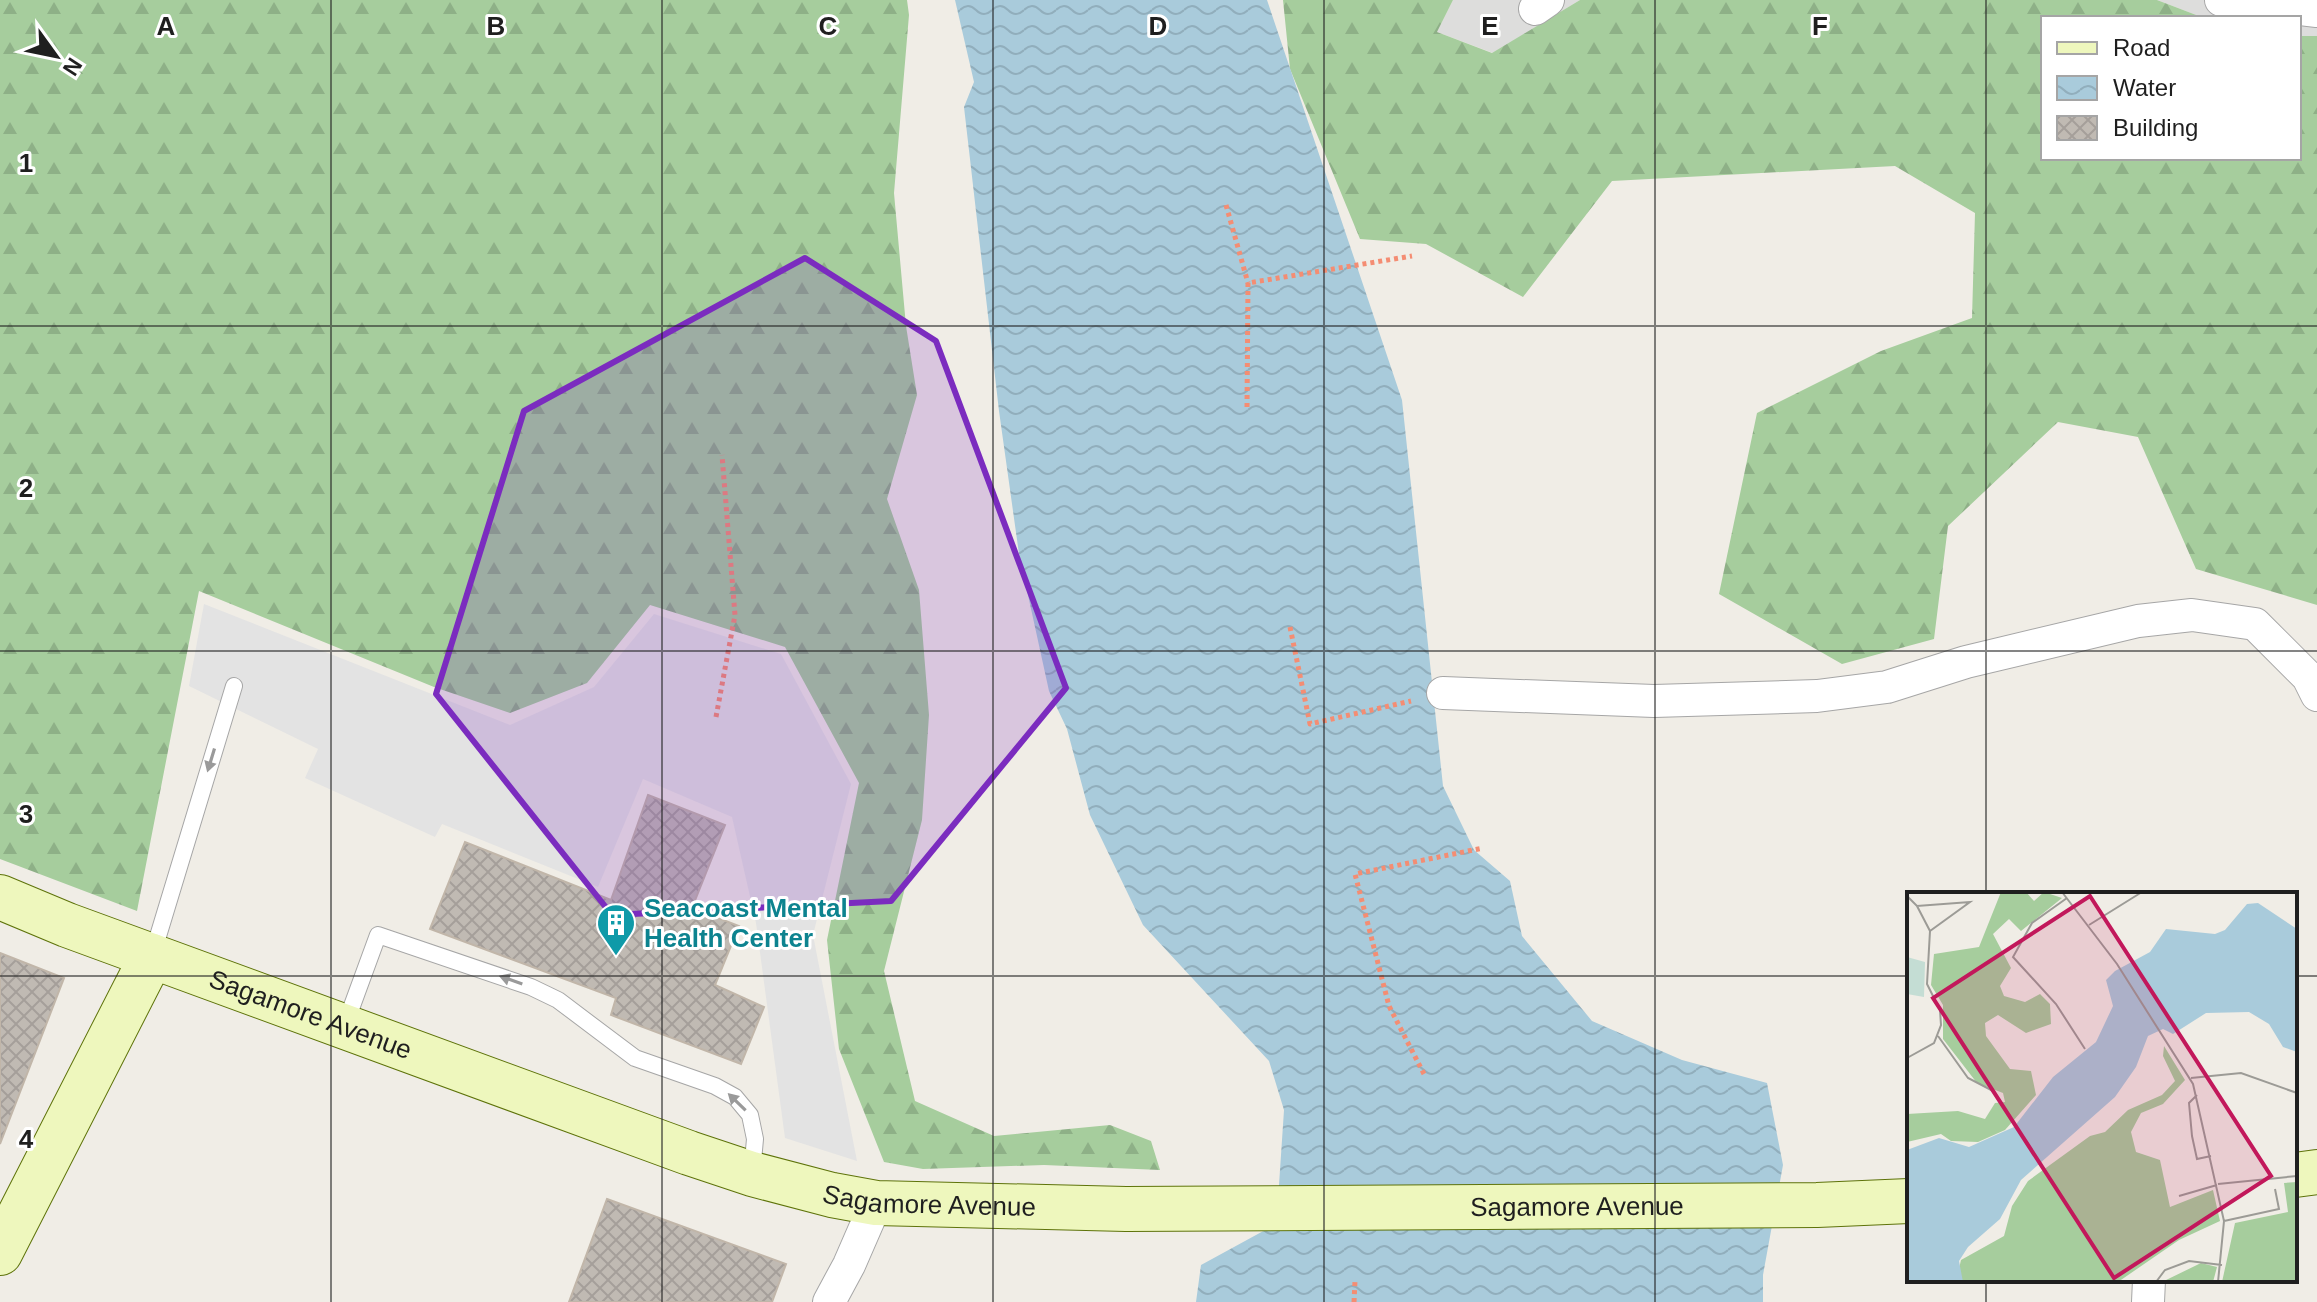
<svg xmlns="http://www.w3.org/2000/svg" width="2317" height="1302" viewBox="0 0 2317 1302" font-family="Arial,sans-serif">
	<style>
		.residential { fill: #dddddc }
		.forest { fill: url(#forest-firs) }
		.parking { fill: #e3e3e3 }
		.water { fill: url(#water-waves) }
		.building { fill: url(#building-cross-hatch); stroke: #c1b6a9; stroke-width: 2 }
		.lines { fill: none; stroke-linecap: round; stroke-linejoin: round }
		.lane-casing { stroke: #a6a6a6; stroke-width: 18 }
		.street-casing { stroke: #a6a6a6; stroke-width: 34 }
		.secondary-casing { stroke: #5e730a; stroke-width: 46 }
		.path { stroke: #f48d73; stroke-width: 5; stroke-dasharray: 4 4; stroke-linecap: butt }
		.lane { stroke: #fff; stroke-width: 16 }
		.street { stroke: #fff; stroke-width: 32 }
		.secondary { stroke: #eef7bd; stroke-width: 44 }
		.oneway { fill: #9a9a9a }
		.marked { fill: #7b2cbf; fill-opacity: 0.2; stroke: #7b2cbf; stroke-width: 6; stroke-linejoin: round }
		.grid { fill: none; stroke: #1f1f1f; stroke-width: 2; stroke-opacity: 0.55 }
		.labels { text-anchor: middle; stroke-width: 6; stroke-linejoin: round; paint-order: stroke }
		.culture-label { font-size: 26px; font-weight: bold; fill: #0d838f; stroke: #fff; text-anchor: start }
		.street-label { font-size: 26px; fill: #1f1f1f; stroke: #fff }
		.inset-road { fill: none; stroke: #9c9b96; stroke-width: 2 }
		.view { fill: #c2185b; fill-opacity: 0.15; stroke: #c2185b; stroke-width: 4 }
		.inset-edge { fill: none; stroke: #1f1f1f; stroke-width: 4 }
		.grid-label { font-size: 26px; text-anchor: middle; font-weight: bold; fill: #1f1f1f; stroke: #fff; stroke-width: 6; stroke-linejoin: round; paint-order: stroke }
	</style>
	<defs>
		<pattern id="forest-firs" width="22" height="20" patternUnits="userSpaceOnUse" patternTransform="scale(2)"><rect width="22" height="20" fill="#a6cd9d"/><path d="M5 1l3.5 6h-7zM16 11l3.5 6h-7z" fill="#8eb087"/></pattern>
		<pattern id="water-waves" width="16" height="10" patternUnits="userSpaceOnUse" patternTransform="scale(2)"><rect width="16" height="10" fill="#a9cbdb"/><path d="M0 5q4-4 8 0t8 0" fill="none" stroke="#91aebc"/></pattern>
		<pattern id="building-cross-hatch" width="8" height="8" patternUnits="userSpaceOnUse" patternTransform="scale(2)"><rect width="8" height="8" fill="#c0bab3"/><path d="M0 0l8 8M0 8l8-8" fill="none" stroke="#a59f9a"/></pattern>
	</defs>
	<rect width="100%" height="100%" fill="#f0ede6"/>
	<g class="residential">
		<path d="M1453,0h127l-87,53 -56,-21z"/>
		<path d="M2157,0h160v36h-18v-18h-95z"/>
	</g>
	<g class="forest">
		<path d="M0,0h907l2,15 -15,178 12,133 11,69 -30,104 32,91 10,125 -7,105 -38,151 31,130 79,35 116,-11 41,16 9,29 -116,-5 -121,4 -39,-7 -45,-113 -12,-109 32,-157 -74,-136 -135,-42 -63,78 -77,30 -76,-26 -235,-96 -62,320 -137,-52z"/>
		<path d="M1283,0h170l-16,32 55,21 88,-53h577l47,18h-161v140h256v-122h18v569l-121,-36 -58,-132 -80,-15 -110,104 -14,113 -92,25 -123,-70 38,-181 124,-62 91,-33 3,-105 -80,-47 -283,15 -89,116 -97,-53 -66,-5 -70,-170z"/>
	</g>
	<path class="parking" d="M204,604l306,121 84,-38 60,-73 127,40 70,130 -38,151 44,226 -72,-23 -29,-215 -24,-106 -89,-38 -45,108 -156,-63 -7,13 -130,-59 13,-29 -129,-63z"/>
	<path class="water" d="M955,0h312l135,400 41,386 31,64 36,31 12,55 70,85 90,39 85,23 16,82 -20,110v27h-567l5,-37 66,-36 12,-44 5,-75 -15,-49 -126,-136 -53,-110 -23,-86 -18,-38 -30,-137 -20,-143 -35,-304 10,-25z"/>
	<g class="building">
		<path d="M648,795l77,30 -33,83 47,18 -24,59 49,22 -23,57 -130,-49 5,-17 -186,-69 35,-87 146,58z"/>
		<path d="M0,953l64,25 -64,166z"/>
		<path d="M607,1199l179,65 -14,38h-203z"/>
	</g>
	<g class="lines">
		<g class="lane-casing">
			<g id="lane">
				<path d="M152,956l82,-270"/>
				<path d="M345,1025l33,-90 153,52 27,13 77,58 80,28 20,11 15,18 5,24 -3,33"/>
			</g>
		</g>
		<g class="street-casing">
			<g id="street">
				<path d="M2221,0l96,11"/>
				<path d="M1535,9l13,-9"/>
				<path d="M1443,693l211,8 163,-5 70,-9 79,-25 172,-41 54,-6 63,9 53,53 9,18"/>
				<path d="M829,1302l20,-37 27,-62"/>
				<path d="M2148,1302l1,-22"/>
			</g>
		</g>
		<g class="secondary-casing">
			<g id="secondary">
				<path id="s1" d="M0,897l67,28 622,228 63,21 80,21 44,8 250,6 691,-4 92,-4"/>
				<path d="M2295,1175l22,-3"/>
				<path d="M0,1253l152,-297"/>
			</g>
		</g>
		<g class="path">
			<path d="M1226,205l22,78"/>
			<path d="M1247,407l1,-124 164,-27"/>
			<path d="M1290,627l20,97 101,-23"/>
			<path d="M716,717l19,-102 -13,-160"/>
			<path d="M1424,1074l-35,-68 -34,-132 128,-26"/>
			<path d="M1354,1302l1,-21"/>
		</g>
		<use href="#lane" class="lane"/>
		<use href="#street" class="street"/>
		<use href="#secondary" class="secondary"/>
	</g>
	<defs><path id="oneway-solid" d="M-6-.8H1V-3.2L6.5 0L1 3.2V.8H-6Z" transform="scale(2)"/></defs>
	<g class="oneway">
		<use href="#oneway-solid" transform="translate(211 760) rotate(107)"/>
		<use href="#oneway-solid" transform="translate(511 980) rotate(-161)"/>
		<use href="#oneway-solid" transform="translate(737 1102) rotate(-136)"/>
	</g>
	<path class="marked" d="M805,258l131,83 130,347 -175,213 -279,14 -176,-221 88,-283z"/>
	<path class="grid" d="M331,0v1302M662,0v1302M993,0v1302M1324,0v1302M1655,0v1302M1986,0v894M0,326h2317M0,651h2317M0,976h1909M2295,976h22M1986,1280v22"/>
	<defs>
		<g id="building-pin" transform="scale(2)"><path d="M0 17L-7.5 6A9.5 9.5 0 1 1 7.5 6Z" fill="#0f9aa8" stroke="#fff"/><path d="M-4-6H4V6H1V3H-1V6H-4ZM-2.5-4.3h1.7v1.8h-1.7ZM.8-4.3h1.7v1.8H.8ZM-2.5-1h1.7V.8h-1.7ZM.8-1h1.7V.8H.8Z" fill="#fff"/></g>
	</defs>
	<g fill-rule="evenodd">
		<use href="#building-pin" x="616" y="923"/>
	</g>
	<g class="labels">
		<g class="culture-label">
			<text x="644" y="917">Seacoast Mental<tspan x="644" dy="30">Health Center</tspan></text>
		</g>
		<g class="street-label">
			<text dy="9" stroke="none"><textPath href="#s1" startOffset="332">Sagamore Avenue</textPath></text>
			<text dy="9" stroke="none"><textPath href="#s1" startOffset="982">Sagamore Avenue</textPath></text>
			<text dy="9" stroke="none"><textPath href="#s1" startOffset="1630">Sagamore Avenue</textPath></text>
		</g>
	</g>
	<g transform="translate(1907 892)">
		<rect width="390" height="390" fill="#f0ede6"/>
		<path d="M94,0h25l8,9 10,-9 18,6 -41,33 -12,-12 -16,15 18,34 -11,18 4,10 21,6 15,-8 10,10 1,20 -25,9 -28,-18 -13,8 1,13 24,33 21,2 5,24 -31,35 -27,12 -27,-1 -10,-7 -34,8v-28l51,-3 27,8 10,-16 10,-1 -2,-9 -26,-10 -34,-44v-34l-12,-20 3,-31 45,-7zM257,154l21,34 -22,24 -22,9 -10,19 5,20 24,8 10,47 43,-17 7,31 -41,19 -61,42h-162l5,-22 43,-24 8,-30 16,-25 62,-45 15,-4 23,-22 34,-15 13,-14 -12,-25zM390,290v100h-75l13,-59 53,-11 -4,-29zM294,371l16,4 -4,15h-51z" fill="#a6cd9d"/>
		<path d="M0,65l18,5 -1,35 -17,-3z" fill="#c4ddd4"/>
		<path d="M351,11l39,26v123l-14,-5 -14,-23 -20,-12 -43,1 -33,21 -10,-5 -15,7 -12,31 -21,30 -94,83 -21,39 -32,28 -9,14 4,21h-56v-132l32,-12 30,9 45,-20 39,-50 43,-35 17,-36 -7,-26 9,-9 35,-19 16,-23 49,5 10,-4 22,-26z" fill="#a9cbdb"/>
		<path class="inset-road" d="M155,0l55,72 76,120 31,137 -6,61M0,4l10,10 53,-4 -40,29M160,6l-35,25 -19,34 43,47 29,45M182,33l53,-33M31,144l30,42 27,14M0,166l27,-15 7,-18 -1,-15 -13,-26 3,-53 -13,-25M284,186l50,-5 56,20M290,203l-8,8 3,33 5,23 14,-3M311,292l79,-8M272,304l38,-11M317,329l55,-12 -4,-20M249,390l9,-12 24,-9 33,4"/>
		<path class="view" d="M183,4l181,280 -157,102 -181,-280z"/>
		<rect width="390" height="390" class="inset-edge"/>
	</g>
	<g class="grid-label">
		<text x="166" y="35">A</text>
		<text x="496" y="35">B</text>
		<text x="828" y="35">C</text>
		<text x="1158" y="35">D</text>
		<text x="1490" y="35">E</text>
		<text x="1820" y="35">F</text>
		<text x="26" y="172">1</text>
		<text x="26" y="497">2</text>
		<text x="26" y="823">3</text>
		<text x="26" y="1148">4</text>
	</g>
	<rect x="2041" y="16" width="260" height="144" fill="#ffffff" stroke="#a5a5a5" stroke-width="2"/>
	<rect x="2057" y="42" width="40" height="12" fill="#eef7bd" stroke="#a5a5a5" stroke-width="2"/>
	<text x="2113" y="56" font-size="24" fill="#1f1f1f">Road</text>
	<rect x="2057" y="76" width="40" height="24" fill="url(#water-waves)" stroke="#a5a5a5" stroke-width="2"/>
	<text x="2113" y="96" font-size="24" fill="#1f1f1f">Water</text>
	<rect x="2057" y="116" width="40" height="24" fill="url(#building-cross-hatch)" stroke="#a5a5a5" stroke-width="2"/>
	<text x="2113" y="136" font-size="24" fill="#1f1f1f">Building</text>
	<g transform="translate(56 56) rotate(123)" stroke="#ffffff" stroke-width="6" paint-order="stroke">
	<path d="M0-6L14 30L0 20L-14 30Z" fill="#1f1f1f"/>
	<text y="-12" font-size="22" font-weight="bold" text-anchor="middle" fill="#1f1f1f">N</text>
	</g>
</svg>
